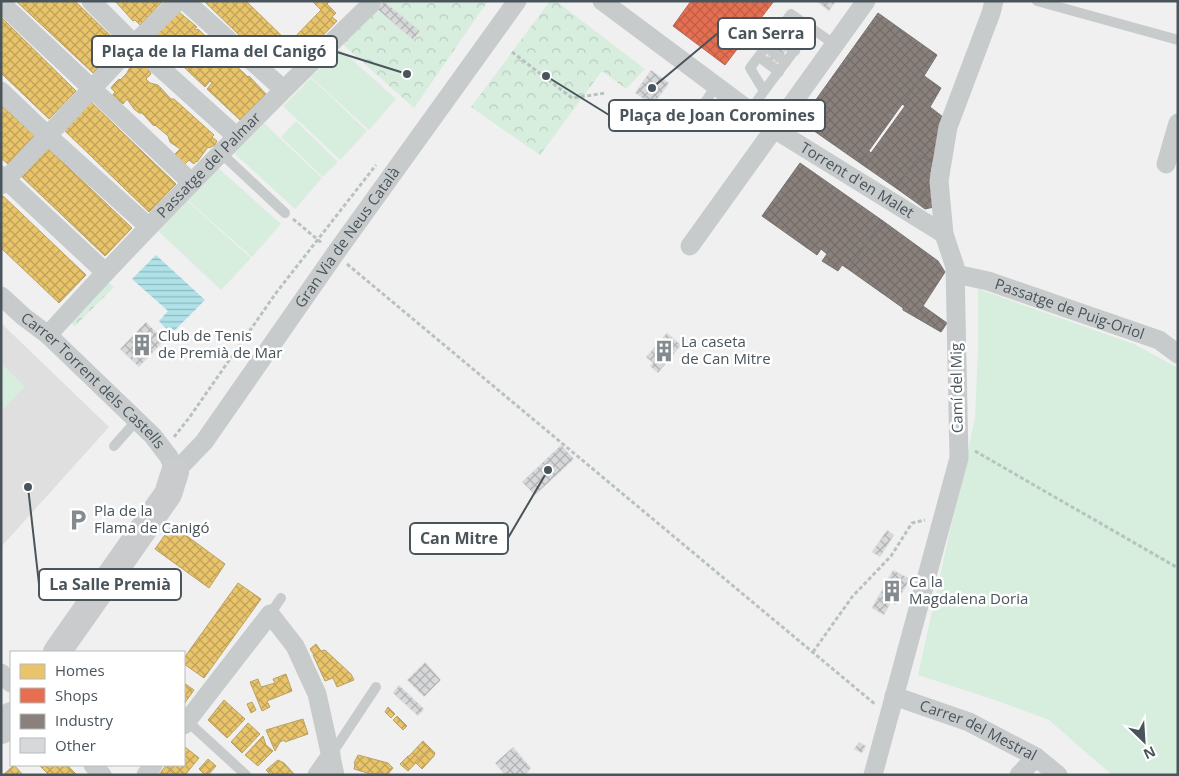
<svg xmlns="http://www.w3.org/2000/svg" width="1179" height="776" viewBox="0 0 1179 776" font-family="'Open Sans',sans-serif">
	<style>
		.education { fill: #dfdfe0 }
		.park { fill: url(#park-crowns) }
		.garden { fill: #d7eddd }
		.water { fill: url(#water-rules) }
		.homes { fill: url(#homes-cross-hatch); stroke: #b9a266 }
		.shops { fill: url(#shops-cross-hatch); stroke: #b86754 }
		.industry { fill: url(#industry-cross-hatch); stroke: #767472 }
		.building { fill: url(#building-cross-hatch); stroke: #e2e2e3 }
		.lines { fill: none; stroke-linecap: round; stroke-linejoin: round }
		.path { stroke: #b8c2be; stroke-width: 3; stroke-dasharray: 4 2.5; stroke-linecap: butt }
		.lane { stroke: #c8cbcc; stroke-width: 10 }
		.street { stroke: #c8cbcc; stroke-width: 19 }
		.secondary { stroke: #c9cbcd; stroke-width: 28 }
		.labels { text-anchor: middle; stroke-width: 5; stroke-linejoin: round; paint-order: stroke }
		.street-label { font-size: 15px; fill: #49545b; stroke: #fff }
		.poi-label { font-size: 15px; fill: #49545b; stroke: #fff; text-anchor: start }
		.leader { fill: none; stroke: #49545b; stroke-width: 2 }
		.callout-dot { fill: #49545b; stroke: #fff; stroke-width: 2 }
		.callout { fill: #fff; stroke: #49545b; stroke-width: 2 }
		.callout-label { font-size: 16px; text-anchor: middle; font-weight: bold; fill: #49545b }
	</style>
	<defs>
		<pattern id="park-crowns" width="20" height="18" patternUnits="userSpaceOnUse" patternTransform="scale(1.25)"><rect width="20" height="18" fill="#d7eddd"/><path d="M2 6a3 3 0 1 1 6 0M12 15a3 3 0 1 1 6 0" fill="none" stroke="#bacdc0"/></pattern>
		<pattern id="water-rules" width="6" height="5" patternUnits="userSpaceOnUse" patternTransform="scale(1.25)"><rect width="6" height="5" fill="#afe1e8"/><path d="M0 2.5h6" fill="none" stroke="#90b9bf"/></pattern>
		<pattern id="homes-cross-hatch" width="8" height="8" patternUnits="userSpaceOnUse" patternTransform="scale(1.25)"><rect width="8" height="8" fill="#e9c46a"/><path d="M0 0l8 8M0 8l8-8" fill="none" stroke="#bfa25a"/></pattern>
		<pattern id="shops-cross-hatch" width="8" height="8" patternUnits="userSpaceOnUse" patternTransform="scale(1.25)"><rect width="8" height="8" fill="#e76f51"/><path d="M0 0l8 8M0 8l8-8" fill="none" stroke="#bd5e46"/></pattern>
		<pattern id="industry-cross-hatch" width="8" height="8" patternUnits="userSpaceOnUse" patternTransform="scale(1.25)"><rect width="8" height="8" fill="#8a817c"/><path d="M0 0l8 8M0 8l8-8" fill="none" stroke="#736c69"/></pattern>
		<pattern id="building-cross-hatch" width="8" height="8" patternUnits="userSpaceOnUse" patternTransform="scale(1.25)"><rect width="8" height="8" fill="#d7d8d9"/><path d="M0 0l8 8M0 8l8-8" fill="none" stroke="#b0b2b3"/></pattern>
	</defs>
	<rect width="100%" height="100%" fill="#f1f0f0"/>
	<path class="education" d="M1,323l108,104 -108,120z"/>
	<g class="park">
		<path d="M378,1h110l-74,107 -75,-67z"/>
		<path d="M550,1h6l89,68 -19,20 -24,-18 -62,84 -69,-48z"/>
		<path d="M103,277l11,10 -39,39 -12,-10z"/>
	</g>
	<g class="garden">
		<path d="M340,49l56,50 -27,31 -58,-53z"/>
		<path d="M311,78l56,53 -27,29 -57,-54z"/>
		<path d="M296,121l42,41 -15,15 -42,-40z"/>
		<path d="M264,123l58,55 -27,31 -61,-56z"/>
		<path d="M216,166l65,58 -29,33 -68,-60z"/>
		<path d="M184,198l67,60 -30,32 -66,-62z"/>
		<path d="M978,289l156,55 44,24v407h-66l-63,-55 -54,-20 -77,-25 57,-257 3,-67z"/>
		<path d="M1,363l24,24 -24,24z"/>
	</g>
	<path class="water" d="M156,255l49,45 -34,34 -12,-13 9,-10 -36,-32z"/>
	<g class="homes">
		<path d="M16,1h59l45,44 -27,28z"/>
		<path d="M115,1h48l-23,24 -5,-5 -2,1z"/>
		<path d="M204,1h42l43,42 32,-33 -9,-9h18l-3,3 9,9 -4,4 5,4 -36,37 -5,-4 -3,3 -8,-8 -15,16z"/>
		<path d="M179,12l18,15 -3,2 2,1 2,-1 32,31 -5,6 2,2 5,-6 16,15 1,-1 17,18 -26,26 -33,-31 5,-6 -2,-2 -5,6 -33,-31 2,-3 -1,-1 -3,3 -17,-17z"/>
		<path d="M1,17l75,74 -27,28 -48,-46z"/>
		<path d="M142,64l5,3 4,7 -5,5 4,4 8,2 13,14h3l40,36 -2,2 5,4 -2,4 -6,3 -1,-1 -11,15 -1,-1 -2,3 -5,-4 -4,4 -10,-10 5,-5 -10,-7 -2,-6 -13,-11 -1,1 -12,-13h-3l-5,-4 -7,-10 -4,5 -11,-8 3,-4 -4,-4 3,-4 5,-5 1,1 7,-7 3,-6 1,1 2,-3 4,3z"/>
		<path d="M91,102l85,82 -27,28 -85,-82z"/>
		<path d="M1,105l34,31 -27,28 -7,-6z"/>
		<path d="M47,147l85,81 -27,28 -85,-81z"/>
		<path d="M1,194l85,81 -27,28 -58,-55z"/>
		<path d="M172,525l53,39 -16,24 -54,-39z"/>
		<path d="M238,583l23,16 -57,79 -20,-14v-6z"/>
		<path d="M316,644l5,7 4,-1 26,24 3,6 -17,7 -4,-9 -8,3 -12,-26h1l-4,-6z"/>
		<path d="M286,674l6,17 -25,10 3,6 -8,4 -12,-29 8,-3 3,8 14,-4 -2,-4z"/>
		<path d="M184,683l10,7 -10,14z"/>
		<path d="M224,700l21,19 -18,19 -19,-18z"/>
		<path d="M252,702l4,8 -5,3 -4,-9z"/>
		<path d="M388,707l7,7 -4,4 -6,-6z"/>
		<path d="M397,716l10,10 -4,4 -10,-10z"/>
		<path d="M303,719l5,15 -23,8 -1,-2 -4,2 -5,9 -9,-21z"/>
		<path d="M248,723l12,11 -18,19 -11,-11z"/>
		<path d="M263,736l3,9 7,6 -15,15 -13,-11z"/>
		<path d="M423,741l7,7 -22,23 -8,-7 8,-8h1z"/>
		<path d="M185,747l14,11 -14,17h-8l-9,-9 1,-1h15v-17z"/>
		<path d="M430,748l5,5 -1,3 -12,13 -7,-7z"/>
		<path d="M358,755l30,8 5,5 -6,7h-4l-3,-3 -1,3h-5l-20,-6 1,-5 -1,-1z"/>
		<path d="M208,759l8,7 -8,9h-3l-6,-6z"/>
		<path d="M278,760l6,3 11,12h-24l-5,-5z"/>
		<path d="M14,765l9,10h-20z"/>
		<path d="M39,765h28l10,10h-28z"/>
		<path d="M166,765l2,1 9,9h-18z"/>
	</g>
	<path class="shops" d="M691,1h83l-49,64 -52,-39z"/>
	<g class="industry">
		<path d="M878,13l59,42 -13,21 -1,-1 -63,88 -53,-37 -2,-11z"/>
		<path d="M923,75l18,13 -11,19 13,10 -11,46 -12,-8 -24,33 -36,-25 9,-12 2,2 34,-47 -3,-2z"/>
		<path d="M920,155l12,8 -2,10 1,10 -14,20 -21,-15z"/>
		<path d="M800,163l83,58 -35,48 -6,-4 -4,6 -16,-10 5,-7 -6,-5 -4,6 -55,-39z"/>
		<path d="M931,183l3,24 -9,2 -8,-6z"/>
		<path d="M883,221l55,40 7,11 -22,34 24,17 -6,9 -38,-22v-2l-55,-39z"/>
	</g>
	<g class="building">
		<path d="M384,1l36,30 -7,9 -36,-31z"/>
		<path d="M816,1h20l-7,10z"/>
		<path d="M793,24l8,7 -30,40 -9,-8z"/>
		<path d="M651,70l18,13 -16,22 -18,-12z"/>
		<path d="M146,322l18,18 -25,27 -19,-18z"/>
		<path d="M155,331l9,9 -16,18 -10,-9z"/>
		<path d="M667,333l14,12 -23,28 -8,-7 3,-3 -7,-6z"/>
		<path d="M561,445l13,14 -39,36 -13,-13z"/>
		<path d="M887,530l7,5 -14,22 -8,-5z"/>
		<path d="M893,570l17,9 -15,26 -4,-3 -7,13 -12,-7z"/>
		<path d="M425,662l16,18 -17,17 -17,-17z"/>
		<path d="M399,685l25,24 -6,7 -25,-23z"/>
		<path d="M859,742l7,4 -4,7 -8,-4z"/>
		<path d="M513,747l18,21 -6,7h-20l-10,-12z"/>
	</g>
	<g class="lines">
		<g class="path">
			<path d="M512,52l60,46 34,-5"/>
			<path d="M293,219l30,25"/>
			<path d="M347,264l529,441"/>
			<path d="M174,437l15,-19 87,-125 100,-128"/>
			<path d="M975,451l203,117"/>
			<path d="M813,652l39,-55 39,-41 21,-33 13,-3"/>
		</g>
		<g class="lane">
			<path d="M1037,1l141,39"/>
			<path d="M782,27l19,15"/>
			<path d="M775,36l20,15"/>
			<path d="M766,47l20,15"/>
			<path d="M759,57l20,15"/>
			<path d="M764,91l47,-63"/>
			<path d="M750,111l14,-20 -14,-23 41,-54 43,30"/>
			<path d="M695,117l21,-31"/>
			<path d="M221,153l64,60"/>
			<path d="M114,446l23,-26"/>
			<path d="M270,614l11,-16"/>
			<path d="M187,721l59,54"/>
			<path d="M331,755l45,-68"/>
		</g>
		<g class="street">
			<path d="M91,1l43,43 103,93"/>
			<path d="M185,1l98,88"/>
			<path id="s1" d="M602,1l172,128 170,105"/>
			<path d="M1,3l190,179"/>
			<path d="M1,91l46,44 102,92"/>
			<path d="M1166,164l12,-41"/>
			<path d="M1,175l104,97"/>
			<path d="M1,185l133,-141 44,-43"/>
			<path d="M690,246l176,-245"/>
			<path id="s2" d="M956,274l32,7 171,59 19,14"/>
			<path id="s3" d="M1,296l23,21 24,18 105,101 16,21 6,15 29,-30 131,-188 182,-253"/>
			<path id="s4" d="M48,335c104,-115 213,-224 323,-331l-2,-3"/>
			<path d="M1,673l10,10"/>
			<path id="s5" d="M894,696l75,26 67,35 22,18"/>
			<path d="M184,725l86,-111 25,32 22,48 18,81"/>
			<path d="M93,765l9,10"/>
			<path d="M146,775l7,-10"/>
			<path d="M317,775l14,-20"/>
			<path d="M873,775l86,-317 -4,-191 -11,-33 -5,-53 9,-54 43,-114 3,-12"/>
			<path d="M1019,775l17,-18"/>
		</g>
		<g class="secondary">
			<path d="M57,652l111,-158 7,-22"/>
			<path d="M1,730l10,-14"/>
		</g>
	</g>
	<defs>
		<g id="building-bare" transform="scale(1.725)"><path d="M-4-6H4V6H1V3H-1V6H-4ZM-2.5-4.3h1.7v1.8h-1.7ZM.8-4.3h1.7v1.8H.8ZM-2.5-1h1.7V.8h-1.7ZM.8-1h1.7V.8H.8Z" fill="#848b8f" stroke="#fff" stroke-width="2.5" paint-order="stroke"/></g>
		<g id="parking-bare" transform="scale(1.725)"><path d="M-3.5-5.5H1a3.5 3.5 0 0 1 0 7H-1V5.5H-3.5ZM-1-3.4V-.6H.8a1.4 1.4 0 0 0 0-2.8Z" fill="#848b8f" stroke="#fff" stroke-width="2.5" paint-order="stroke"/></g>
	</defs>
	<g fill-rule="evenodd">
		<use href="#building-bare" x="142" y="345"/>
		<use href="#building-bare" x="664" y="351"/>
		<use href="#parking-bare" x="78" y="520"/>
		<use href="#building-bare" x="892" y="591"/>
	</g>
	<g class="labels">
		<g class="street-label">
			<text dy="5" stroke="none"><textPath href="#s4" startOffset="234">Passatge del Palmar</textPath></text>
			<text dy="5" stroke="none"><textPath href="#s1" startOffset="312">Torrent d'en Malet</textPath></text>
			<text dy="5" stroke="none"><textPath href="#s3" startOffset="541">Gran Via de Neus Català</textPath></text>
			<text dy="5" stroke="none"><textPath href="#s2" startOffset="119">Passatge de Puig-Oriol</textPath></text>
			<text dy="5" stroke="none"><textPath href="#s3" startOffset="125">Carrer Torrent dels Castells</textPath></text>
			<text transform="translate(957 388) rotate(-91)" y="5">Camí del Mig</text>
			<text dy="5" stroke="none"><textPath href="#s5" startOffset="91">Carrer del Mestral</textPath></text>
		</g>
		<g class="poi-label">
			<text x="158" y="341">Club de Tenis<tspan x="158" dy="17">de Premià de Mar</tspan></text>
			<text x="681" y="347">La caseta<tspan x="681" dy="17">de Can Mitre</tspan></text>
			<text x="94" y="516">Pla de la<tspan x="94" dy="17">Flama de Canigó</tspan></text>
			<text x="909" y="587">Ca la<tspan x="909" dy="17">Magdalena Doria</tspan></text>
		</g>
	</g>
	<path class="leader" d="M652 88L718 33M407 74L337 52M546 76L609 115M548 470L508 538M28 487L39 584"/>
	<g class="callout-dot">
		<circle cx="652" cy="88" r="5"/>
		<circle cx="407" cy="74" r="5"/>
		<circle cx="546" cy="76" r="5"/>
		<circle cx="548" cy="470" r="5"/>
		<circle cx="28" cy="487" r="5"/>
	</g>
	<g class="callout">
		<rect x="718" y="18" width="97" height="31" rx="5"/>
		<rect x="92" y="36" width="245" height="31" rx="5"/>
		<rect x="609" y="100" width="216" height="31" rx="5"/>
		<rect x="410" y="523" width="98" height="31" rx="5"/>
		<rect x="39" y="569" width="142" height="31" rx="5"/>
	</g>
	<g class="callout-label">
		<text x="766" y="39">Can Serra</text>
		<text x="214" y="57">Plaça de la Flama del Canigó</text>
		<text x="717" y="121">Plaça de Joan Coromines</text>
		<text x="459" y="544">Can Mitre</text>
		<text x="110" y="590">La Salle Premià</text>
	</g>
	<rect width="1179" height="776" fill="none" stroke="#49545b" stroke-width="5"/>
	<rect x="10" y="651" width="175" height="115" fill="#ffffff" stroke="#b6bbbd"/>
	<rect x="20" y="664" width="25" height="15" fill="#e9c46a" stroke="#b6bbbd"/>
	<text x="55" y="676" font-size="15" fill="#49545b">Homes</text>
	<rect x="20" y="688" width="25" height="15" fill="#e76f51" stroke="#b6bbbd"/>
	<text x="55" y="701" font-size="15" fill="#49545b">Shops</text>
	<rect x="20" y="714" width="25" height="15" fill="#8a817c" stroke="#b6bbbd"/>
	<text x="55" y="726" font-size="15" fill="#49545b">Industry</text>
	<rect x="20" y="738" width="25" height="15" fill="#d7d8d9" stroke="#b6bbbd"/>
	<text x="55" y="751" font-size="15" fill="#49545b">Other</text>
	<g transform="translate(1144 741) rotate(155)" stroke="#ffffff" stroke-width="4" paint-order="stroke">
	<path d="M0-4L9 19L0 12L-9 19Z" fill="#49545b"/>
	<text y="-8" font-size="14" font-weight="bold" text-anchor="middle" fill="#49545b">N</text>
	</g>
</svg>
